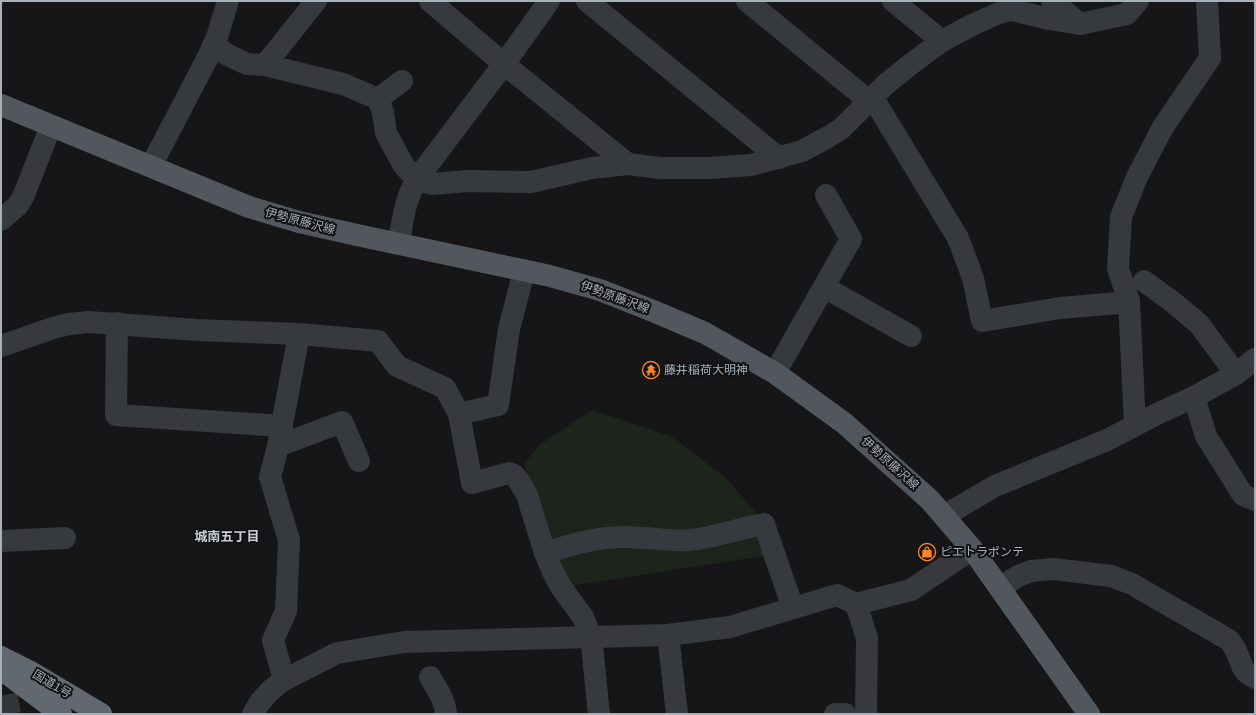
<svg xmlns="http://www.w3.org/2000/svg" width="1256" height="715" viewBox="0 0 1256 715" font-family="Arial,'Noto Sans JP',sans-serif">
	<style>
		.green { fill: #1c241b }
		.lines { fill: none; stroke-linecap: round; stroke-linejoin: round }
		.minor-tunnel { stroke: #333538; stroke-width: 22; stroke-dasharray: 22 11; stroke-linecap: butt }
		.minor { stroke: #36393d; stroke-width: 22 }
		.major { stroke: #52575d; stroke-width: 22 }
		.highway { stroke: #62686f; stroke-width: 22 }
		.labels { text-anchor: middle; stroke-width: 4; stroke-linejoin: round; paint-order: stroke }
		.street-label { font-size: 12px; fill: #a7b1b9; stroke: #111113 }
		.poi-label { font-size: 12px; fill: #a7b1b9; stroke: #111113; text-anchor: start }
		.neighbourhood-label { font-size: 13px; font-weight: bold; fill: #c8ced5; stroke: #111113 }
	</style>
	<rect width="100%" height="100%" fill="#161618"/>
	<path class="green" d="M592,410l79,26 54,41 47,54 -2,24 -200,31 -46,-122 14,-18z"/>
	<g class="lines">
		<path class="minor-tunnel" d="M1,662l9,52"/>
		<g class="minor">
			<path d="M430,1l74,63 124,100"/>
			<path d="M587,1l192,157"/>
			<path d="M747,1l122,100"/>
			<path d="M893,1l49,40"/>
			<path d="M1052,1l28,23"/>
			<path d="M213,45l15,10 19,9 18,1 78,19 35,15 5,13 3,21 18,33 15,15 14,3 34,-3 64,1 61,-14 36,-4 32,4h49l42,-3 51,-14 26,-14 13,-8 44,-44 26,-21 31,-23 30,-16 29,-13 11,-2 37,9 31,5 47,-10 11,-13"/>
			<path d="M265,65l51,-64"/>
			<path d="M873,98l85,140 15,40 9,43 78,-13 59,-5 10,-2"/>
			<path d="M378,99l24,-18"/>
			<path d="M151,166l58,-111 8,-18 11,-36"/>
			<path d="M1,220l17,-15 5,-8 28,-71"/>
			<path d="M399,244c3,-22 6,-45 18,-65l87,-115 45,-63"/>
			<path d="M1144,281l30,22 25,21 37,50"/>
			<path d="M824,287l87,49"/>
			<path d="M117,323l-1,92 166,11"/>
			<path d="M1,346l52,-18 16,-4 19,-2 109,8 102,4 79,7 19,25 48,22 14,26 13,69 37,-10 5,2 5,6 8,14 18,58 8,19 8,15 22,30 8,19 8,78"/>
			<path d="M775,373l76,-134 -25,-44"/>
			<path d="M1194,397l12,39 37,59 12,5"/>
			<path d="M459,414l39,-9 11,-76 15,-58"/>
			<path d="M1135,425l-6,-124 -11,-32 3,-52 16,-40 26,-50 47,-69 -3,-57"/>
			<path d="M278,446l64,-24 17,39"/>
			<path d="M944,516l51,-30 112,-46 52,-27 35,-16 42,-23 19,-15"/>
			<path d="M1,541l64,-3"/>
			<path d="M545,553c25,-8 51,-16 77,-16 23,-1 45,5 67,3 25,-2 50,-12 75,-16l29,84"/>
			<path d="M1000,588l18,-12 13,-5 23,-2 57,7 21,8 97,56c2,3 6,7 7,11 7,13 4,20 19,27"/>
			<path d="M856,604l11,34 -1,76"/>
			<path d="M668,635l9,79"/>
			<path d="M430,677c7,12 15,23 16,37"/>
			<path d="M284,680l-11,-40 13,-29 3,-71 -19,-63 8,-31 21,-112"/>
			<path d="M253,714l7,-12 12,-13 12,-9 53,-27 67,-11 264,-7 62,-8 107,-32 19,9 55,-14 61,-41"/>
			<path d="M835,714h10"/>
		</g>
		<path class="major" d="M1,105l248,102 50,15 58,13 193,41 50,14 53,21 52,22 70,40 69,50 86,77 42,49 117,165"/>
		<g class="highway">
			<path d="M1,657l28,14 72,43"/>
			<path d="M1,669l60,45"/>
		</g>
	</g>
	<defs>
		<g id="temple-ring" transform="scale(0.9)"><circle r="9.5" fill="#111113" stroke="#ff8627" stroke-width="1.5"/><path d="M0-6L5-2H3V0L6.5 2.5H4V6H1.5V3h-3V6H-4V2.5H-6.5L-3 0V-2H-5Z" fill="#ff8627"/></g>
		<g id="shop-ring" transform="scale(0.9)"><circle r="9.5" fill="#111113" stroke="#ff8627" stroke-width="1.5"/><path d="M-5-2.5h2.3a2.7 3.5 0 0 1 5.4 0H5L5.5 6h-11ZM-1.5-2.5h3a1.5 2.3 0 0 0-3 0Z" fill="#ff8627"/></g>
	</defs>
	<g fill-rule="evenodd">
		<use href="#temple-ring" x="651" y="370"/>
		<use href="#shop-ring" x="927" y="552"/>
	</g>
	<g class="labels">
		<g class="street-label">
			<text transform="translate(300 221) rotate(15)" y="4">伊勢原藤沢線</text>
			<text transform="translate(615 297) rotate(20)" y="4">伊勢原藤沢線</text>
			<text transform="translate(890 463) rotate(42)" y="4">伊勢原藤沢線</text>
			<text transform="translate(52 684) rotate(31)" y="4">国道1号</text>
		</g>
		<g class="poi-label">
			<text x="664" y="374">藤井稲荷大明神</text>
			<text x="940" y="556">ピエトラポンテ</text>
		</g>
		<g class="neighbourhood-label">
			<text x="227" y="541">城南五丁目</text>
		</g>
	</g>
	<rect width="1256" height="715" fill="none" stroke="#a7b1b9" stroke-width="4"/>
</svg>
